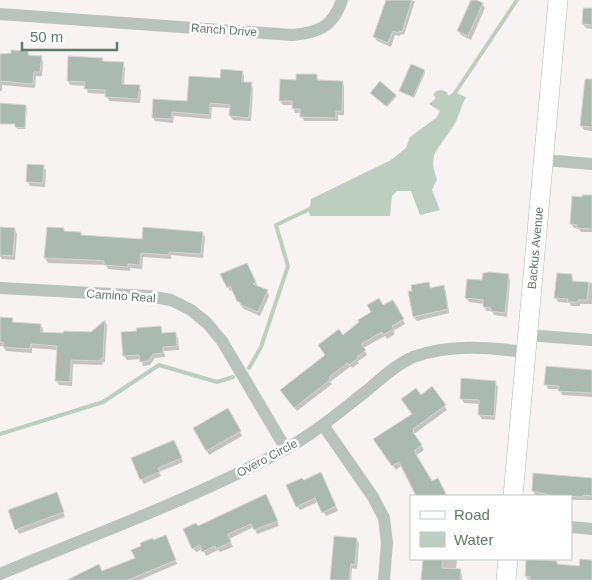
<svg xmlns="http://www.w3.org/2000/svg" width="592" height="580" viewBox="0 0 592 580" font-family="Arial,sans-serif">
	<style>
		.water { fill: #bbcebf }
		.shadow { fill: #0003 }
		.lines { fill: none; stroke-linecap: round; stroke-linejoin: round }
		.stream { stroke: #bbcebf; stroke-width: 4 }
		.building { fill: #aabab0; stroke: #d9d6d6 }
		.secondary-casing { stroke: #acbab2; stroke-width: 20 }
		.street { stroke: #b7c3bc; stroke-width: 12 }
		.secondary { stroke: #fff; stroke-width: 19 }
		.labels { text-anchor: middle; stroke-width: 5; stroke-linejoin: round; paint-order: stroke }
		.street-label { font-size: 12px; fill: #5b7c68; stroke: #fff }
	</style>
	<rect width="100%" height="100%" fill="#f7f3f3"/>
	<path class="water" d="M441,90l6,2 1,4 6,-4 12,5c-4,7 -6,15 -9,22 -4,11 -21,29 -23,37 -2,9 0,15 3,23l-5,11 8,20 -20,5 -9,-24h-14l-5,5 -2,20h-80l-1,-4 2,-13 80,-39 15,-12 4,-11 26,-19 4,-7 -11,-7 7,-6 -3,-3 3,-4z"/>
	<g class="shadow">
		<path d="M387,0l28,1 -11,34 -3,-1 -1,2 -5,-1 -4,12 -14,-6 -3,-4z"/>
		<path d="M472,0l10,4 3,4 -14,32 -10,-5 -3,-4z"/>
		<path d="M592,9v20l-6,-1 -3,-4z"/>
		<path d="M28,52l2,4 11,1 2,4 -1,15h-6l-1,12 -33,-3v6h-2v-37z"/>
		<path d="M102,59l2,4 19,1 2,4 -1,17 15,1 2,4 -1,13 -31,-2 -3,-7 -18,-1 -2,-7 -16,-1 -2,-5z"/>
		<path d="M424,71l1,2 -11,25 -13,-6 -1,-1z"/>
		<path d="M242,72l2,4v7l7,1 2,4 -2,33 -18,-1 -3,-4 1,-8 -19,-1 -1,12 -37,-3 -1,7 -18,-2 -2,-3 35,-15 33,-23z"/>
		<path d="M316,76l3,4 23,2 2,4v29h-6v6h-34l-3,-8h-6l-2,-8h-10l-3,-5 17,-19z"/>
		<path d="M373,95h22l1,2 -9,10z"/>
		<path d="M592,98v33l-8,-1 -2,-4z"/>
		<path d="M18,106l8,1 1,1 -2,21h-8l-1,-2z"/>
		<path d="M43,166l3,4 -1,17 -15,-1 -2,-4z"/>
		<path d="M592,196v36h-11l-2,-3 -5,-1 -3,-4 12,-26z"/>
		<path d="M0,228l15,1 2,5 -2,26 -13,-1 -2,-3z"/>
		<path d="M48,228l16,1 1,3 15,1 2,3 61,4 59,-7 3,4 -2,21 -32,-3v4l-28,-2 -1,12 -12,-1v3l-22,-2 -2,-4 -58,-2 -3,-5z"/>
		<path d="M249,268l9,19 9,4 2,5 -9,20 -16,-7 -3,-3 -8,-16 -3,1 -2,-4z"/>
		<path d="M508,275l2,5 -3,37 -13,-2 -2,-4h-6l-2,-7 -15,-2 -3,-4 18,-16z"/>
		<path d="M571,275l3,7 18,1v21h-12v2h-9l-1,-3 -12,-1 -2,-4z"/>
		<path d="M428,283l3,6 12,-3 3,5 3,22 -32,8 -3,-4 -4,-25z"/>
		<path d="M392,301l13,23 -12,7 2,3 -8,5 -2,-3 -22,12 4,7 -9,6 1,2 -7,5 -1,-2 -21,16 2,2 -35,27 -13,-17 43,-38 16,-20z"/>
		<path d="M0,318l12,1 2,4 26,2 3,4v4h48l14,-11 2,3 -2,37h-2l-1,3 -29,-1 -1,22 -13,-1 -3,-5 2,-30 -26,-2v5l-26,-2 -3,-5h-3z"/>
		<path d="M160,327l3,8 12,-1 3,4 1,12 -15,1 1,6 -10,1 -5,7 -7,1 -2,-7 -14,1 -3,-4 14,-24z"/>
		<path d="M592,371v26l-30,-2 -2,-6h-12l-2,-5z"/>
		<path d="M495,382l3,5 -3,33 -13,-1 -3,-4 1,-11 -16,-1 -3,-5z"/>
		<path d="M432,388l15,22 -33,24 10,16 -9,6 17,27 5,-3 9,16h-30l-14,-31 -6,5 -19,-27 36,-29 7,-18z"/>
		<path d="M227,409l15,27 -33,19 -14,-27z"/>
		<path d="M176,446l7,16 -24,10 2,4 -17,8 -3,-5z"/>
		<path d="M323,478l15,33 -12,5 -8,-14 -18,8 -3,-4 6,-24z"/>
		<path d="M592,479v21h-21v-4h-35l-3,-5z"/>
		<path d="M58,498l7,19 -46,17 -9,-23z"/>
		<path d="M267,500l12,26 -22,8 -3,-7 -25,12 4,8 -13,5 -2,-2 -12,6 -3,-7 -7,3 -3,-4z"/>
		<path d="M356,539l3,4 -2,26 -5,-1 -1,12h-20z"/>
		<path d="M167,541l10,23 -37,16h-71l33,-8 34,-14 17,-16z"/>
		<path d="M424,559h33l-1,11h4l2,5v5h-40z"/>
		<path d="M527,559h17l1,2 12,1 2,3 21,2 12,-6v19h-64l-2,-4z"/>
	</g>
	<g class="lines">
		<g class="stream">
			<path d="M453,96l64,-96"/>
			<path d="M249,368l12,-21 27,-81 -12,-41 38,-18"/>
			<path d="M0,434l103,-32 56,-37 58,17 16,-5"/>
		</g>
	</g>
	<g class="building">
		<path d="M386,0h26l-10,32 -3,-1 -1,2 -5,-2 -5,12 -15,-6z"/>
		<path d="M471,0h5l7,3 -15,33 -11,-5z"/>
		<path d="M583,8h9v17l-10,-1z"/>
		<path d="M11,50l17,1v4l14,1 -2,16h-6l-1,12 -33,-3v-27l11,-1z"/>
		<path d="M68,56l35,2 -1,3 22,1 -2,22 18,1 -2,14 -33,-2v-7l-21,-1 1,-7 -18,-1z"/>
		<path d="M411,64l14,6 -12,27 -14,-6z"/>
		<path d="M221,69l22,2 -1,11h10l-3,36 -20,-2 1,-11 -20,-2v12l-38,-3v7l-20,-1 1,-19 34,2 2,-25 31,2z"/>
		<path d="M296,74h21v6l26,1 -1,30h-6v7l-36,-1v-8h-8v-8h-13l1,-22 16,1z"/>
		<path d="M585,79h7v48l-12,-1z"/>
		<path d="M380,81l16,14 -10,11 -16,-13z"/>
		<path d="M0,103l26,2 -1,23 -10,-1v-3h-15z"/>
		<path d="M27,164l17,1 -1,18 -17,-1z"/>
		<path d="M582,195h10v34l-15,-1v-3l-7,-1 2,-28 10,1z"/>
		<path d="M0,227l15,1 -2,28 -13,-1z"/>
		<path d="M47,227l17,1v3l17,1v3l61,4 1,-12 60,5 -2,22 -32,-2v3l-28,-2 -1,12 -12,-1v3l-24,-2v-4l-13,-1 -47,-2z"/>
		<path d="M247,263l9,19 -3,2 15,6 -10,22 -17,-7v-2l-4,-2 -7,-15 -3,2 -7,-14z"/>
		<path d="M490,272l19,2 -4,39 -15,-2 1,-3 -8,-1v-7l-18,-2 2,-19 15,1 1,-7z"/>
		<path d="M557,273l15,1v7l17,1 -2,18h-8l-1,2h-11l1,-3 -14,-1z"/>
		<path d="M429,282l1,6 14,-3 4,24 -35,8 -5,-26h4l-1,-6z"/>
		<path d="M379,298l4,7 10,-5 11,19 -12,7 2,3 -11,6 -1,-3 -21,12 5,6 -9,7 1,1 -9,7 -1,-2 -19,14 1,3 -36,28 -14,-18 45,-35 -7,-10 21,-16 4,6 16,-13 -1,-2 13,-8 -4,-7z"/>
		<path d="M0,317l13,1 -1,4 29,2v8l22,1 1,-2 27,1 14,-12 -2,38h-2v3l-30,-1 -1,22 -15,-1 2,-35 -26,-2 -1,5 -27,-2v-5h-3z"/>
		<path d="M161,326l1,7 14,-1 1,14 -14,1v6l-10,1 -5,7 -8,1 -1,-7 -16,1 -2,-24 16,-1 -1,-3z"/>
		<path d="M546,366l46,4v23l-34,-2 1,-5 -15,-1z"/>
		<path d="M461,378l35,3 -2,35 -16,-1 1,-15 -19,-1z"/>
		<path d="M432,386l14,19 -33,24 1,2 -1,1 9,13 -8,6 18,30 6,-3 9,18h-31l-17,-34 -7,4 -19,-27 39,-25 -11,-15 15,-11 5,7z"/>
		<path d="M228,408l13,23 -35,20 -13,-23z"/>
		<path d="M174,440l8,18 -24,10 2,4 -20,8 -9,-22z"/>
		<path d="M321,472l15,34 -14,7 -7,-15 -19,9 -10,-22 16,-7 2,2z"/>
		<path d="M533,473l59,5v18l-8,-1 -1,2 -28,-1 -23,-5z"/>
		<path d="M57,492l7,20 -49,18 -7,-20z"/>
		<path d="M266,494l12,27 -24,9 -3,-6 -23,10 3,8 -15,7 -1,-3 -13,6 -2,-7 -8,4 -9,-20 13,-6 2,3z"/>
		<path d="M166,535l10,25 -48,20h-61l32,-16 3,7 33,-13 -4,-8 10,-4 -1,-3 13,-5v2z"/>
		<path d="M334,536l23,2 -2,27 -4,-1 -2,16h-19z"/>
		<path d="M423,559h20l-1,9 19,1 -1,11h-39z"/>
		<path d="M526,559l31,2v3l22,2 1,-7 12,1v20h-62v-3l-5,-1z"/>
	</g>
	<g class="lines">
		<g class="secondary-casing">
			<g id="secondary">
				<path id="s1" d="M513,496l45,-496"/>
				<path d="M506,580l2,-21"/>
			</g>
		</g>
		<g class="street">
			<path d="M0,14l292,21c26,-2 41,-8 50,-35"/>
			<path d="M544,160l48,4"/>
			<path d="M0,288l148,8 23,4 20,10 16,13 15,18 64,108"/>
			<path d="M527,335l65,5"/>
			<path d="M323,425l50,72 11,21 3,25 -3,37"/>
			<path d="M571,527l21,2"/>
			<path d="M0,574c95,-40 193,-75 284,-124 31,-17 58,-40 86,-62 13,-11 27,-24 43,-31 36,-13 75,-10 112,-5"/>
		</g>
		<use href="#secondary" class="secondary"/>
	</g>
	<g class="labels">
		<g class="street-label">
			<text transform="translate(224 30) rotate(4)" y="4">Ranch Drive</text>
			<text dy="4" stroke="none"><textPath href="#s1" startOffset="249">Backus Avenue</textPath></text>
			<text transform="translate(121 296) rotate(4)" y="4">Camino Real</text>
			<text transform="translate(267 458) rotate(-28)" y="4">Overo Circle</text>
		</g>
	</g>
	<rect x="410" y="495" width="162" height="65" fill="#ffffff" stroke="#bdcbc3"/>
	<rect x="420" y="511" width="25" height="8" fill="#ffffff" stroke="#bdcbc3"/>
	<text x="454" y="520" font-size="15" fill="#5b7c68">Road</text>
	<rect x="420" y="532" width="25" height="15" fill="#bbcebf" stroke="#bdcbc3"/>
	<text x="454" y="545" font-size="15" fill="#5b7c68">Water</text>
	<path d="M22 42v8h95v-8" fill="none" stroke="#5b7c68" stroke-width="2.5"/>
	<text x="30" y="42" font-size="15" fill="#5b7c68" stroke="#ffffff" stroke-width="4" paint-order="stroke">50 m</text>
</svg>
